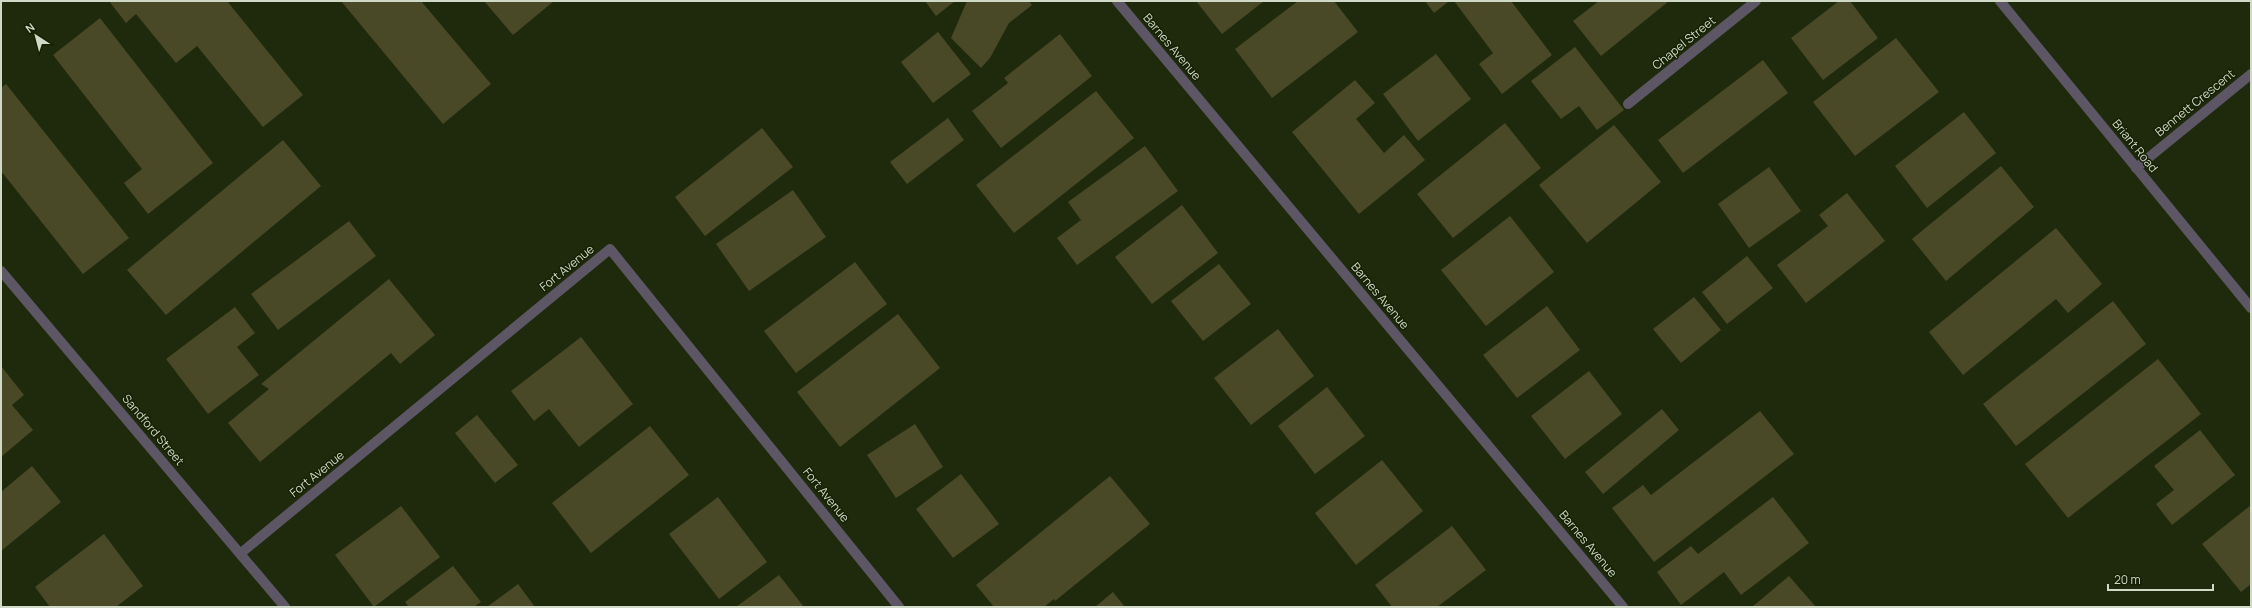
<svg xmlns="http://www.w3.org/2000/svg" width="2252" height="608" viewBox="0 0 2252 608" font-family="Manrope,sans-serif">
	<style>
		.building { fill: #494827 }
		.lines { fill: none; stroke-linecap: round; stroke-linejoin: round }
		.minor { stroke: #5d5664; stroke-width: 10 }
		.labels { text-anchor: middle; stroke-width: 3; stroke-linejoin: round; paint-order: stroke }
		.street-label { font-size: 12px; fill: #d0d8c6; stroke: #162104 }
	</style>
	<rect width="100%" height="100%" fill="#1f2a0d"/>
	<g class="building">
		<path d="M109,1h118l76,94 -40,32 -66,-81 -21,17 -40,-49 -10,9z"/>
		<path d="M341,1h80l70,83 -48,40z"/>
		<path d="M484,1h70l-41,34z"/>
		<path d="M925,1h30l-19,15z"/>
		<path d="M967,1h62l3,4 -23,18 -19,35 -9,10 -30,-30z"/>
		<path d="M1196,1h68l-42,33z"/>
		<path d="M1298,1h36l24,31 -86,66 -37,-49z"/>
		<path d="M1425,1h24l-15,12z"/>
		<path d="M1454,1h57l41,54 -50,39 -23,-30 14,-11z"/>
		<path d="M1599,1h70l-68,55 -28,-35z"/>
		<path d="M1839,1h11l28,37 -55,42 -32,-42z"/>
		<path d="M100,18l113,145 -65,51 -24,-31 18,-14 -89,-114z"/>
		<path d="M938,32l33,42 -38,29 -32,-41z"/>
		<path d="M1060,34l32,42 -91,72 -29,-37 36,-28 -4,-5z"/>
		<path d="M1896,38l43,54 -84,64 -42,-54z"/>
		<path d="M1575,47l49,63 -27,20 -18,-24 -18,13 -30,-38z"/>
		<path d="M1436,54l35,45 -53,42 -35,-47z"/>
		<path d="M1763,60l25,33 -105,80 -25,-33z"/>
		<path d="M1355,80l20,23 -19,16 28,34 20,-18 21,25 -66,54 -67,-82z"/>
		<path d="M6,84l123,154 -46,36 -82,-103v-83z"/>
		<path d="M1096,91l38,47 -120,95 -38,-48z"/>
		<path d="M1964,112l32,41 -69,55 -32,-42z"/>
		<path d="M948,118l16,22 -57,44 -17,-22z"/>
		<path d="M1505,123l36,45 -88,70 -36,-44z"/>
		<path d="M1614,125l47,57 -74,61 -48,-58z"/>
		<path d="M762,128l31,39 -88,69 -30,-39z"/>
		<path d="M283,140l38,46 -155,129 -39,-45z"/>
		<path d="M1145,146l33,45 -101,74 -20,-27 24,-18 -13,-18z"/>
		<path d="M2001,166l33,41 -88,74 -34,-42z"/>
		<path d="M1769,167l32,44 -52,37 -31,-44z"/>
		<path d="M793,190l33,47 -77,54 -33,-47z"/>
		<path d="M1847,193l38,48 -79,62 -29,-38 51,-39 -9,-11z"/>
		<path d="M1182,205l36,48 -66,51 -37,-47z"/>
		<path d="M1510,216l44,56 -68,54 -45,-56z"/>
		<path d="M349,221l27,35 -98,74 -27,-36z"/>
		<path d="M2056,228l46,56 -34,29 -12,-14 -93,76 -34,-43z"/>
		<path d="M1747,256l26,32 -46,36 -25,-32z"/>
		<path d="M855,262l32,42 -91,69 -32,-42z"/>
		<path d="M1219,264l32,40 -48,37 -32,-40z"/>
		<path d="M389,279l46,56 -35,29 -9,-11 -131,109 -32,-39 41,-34 -8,-5z"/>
		<path d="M1694,297l27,33 -40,33 -28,-34z"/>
		<path d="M2113,301l33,43 -130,102 -33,-42z"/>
		<path d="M1547,306l33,44 -63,48 -34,-43z"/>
		<path d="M235,307l20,26 -18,14 22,28 -51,39 -42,-55z"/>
		<path d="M898,314l42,54 -100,79 -43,-55z"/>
		<path d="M1278,329l36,47 -63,49 -37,-47z"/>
		<path d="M581,337l52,67 -54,43 -30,-38 -15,12 -23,-30z"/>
		<path d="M2158,359l43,55 -133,104 -43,-54z"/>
		<path d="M1,366l23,29 -12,10 21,25 -32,27z"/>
		<path d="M1589,371l33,43 -57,45 -34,-43z"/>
		<path d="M1327,387l38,49 -50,38 -37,-48z"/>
		<path d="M1662,409l17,21 -76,64 -18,-22z"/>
		<path d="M1760,411l34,43 -140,108 -42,-54 31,-23 8,10z"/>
		<path d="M477,415l41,50 -23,18 -40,-50z"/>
		<path d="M915,424l28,43 -47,31 -29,-43z"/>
		<path d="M650,426l39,49 -98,78 -39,-50z"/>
		<path d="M2200,430l35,45 -63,50 -16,-21 18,-14 -20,-24z"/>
		<path d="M1382,460l41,51 -67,54 -41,-52z"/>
		<path d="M32,466l29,36 -60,49v-59z"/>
		<path d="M961,474l38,50 -46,34 -37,-49z"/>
		<path d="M1110,476l40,48 -95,77 -1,-2 -10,8h-50l-18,-22z"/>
		<path d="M718,497l49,65 -48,37 -50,-65z"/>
		<path d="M1773,497l36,46 -68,52 -17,-23 -43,33 -24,-33 34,-26 7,8z"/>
		<path d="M2251,505v79l-10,8 -39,-48z"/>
		<path d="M401,506l39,51 -66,50 -39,-52z"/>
		<path d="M1452,526l34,44 -49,37h-45l-17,-22z"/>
		<path d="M104,534l39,52 -27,21h-66l-15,-20z"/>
		<path d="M453,566l28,36 -7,5h-65l-4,-5z"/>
		<path d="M779,575l25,32h-68z"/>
		<path d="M1789,576l27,31h-64z"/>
		<path d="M518,584l17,23h-48z"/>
		<path d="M1113,592l12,15h-30z"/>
	</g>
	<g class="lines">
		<g class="minor">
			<path d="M1117,1l506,606"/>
			<path d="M2000,1l251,307"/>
			<path d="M1628,104l128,-103"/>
			<path d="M2136,168l115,-94"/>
			<path d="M1,271l284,336"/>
			<path d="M241,553l369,-304 289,358"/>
		</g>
	</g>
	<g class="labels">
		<g class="street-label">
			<text transform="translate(1684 43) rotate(-39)" y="4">Chapel Street</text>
			<text transform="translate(1172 47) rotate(50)" y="4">Barnes Avenue</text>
			<text transform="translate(2195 103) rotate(-39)" y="4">Bennett Crescent</text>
			<text transform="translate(2135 146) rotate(51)" y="4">Briant Road</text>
			<text transform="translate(567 268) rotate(-39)" y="4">Fort Avenue</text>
			<text transform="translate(1380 296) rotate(50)" y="4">Barnes Avenue</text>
			<text transform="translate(153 430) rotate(50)" y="4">Sandford Street</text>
			<text transform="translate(317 474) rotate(-39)" y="4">Fort Avenue</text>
			<text transform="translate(826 495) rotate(51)" y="4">Fort Avenue</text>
			<text transform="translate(1588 544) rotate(50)" y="4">Barnes Avenue</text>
		</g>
	</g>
	<rect width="2252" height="608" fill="none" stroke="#d0d8c6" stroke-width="4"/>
	<g transform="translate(36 36) rotate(324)" stroke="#162104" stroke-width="3" paint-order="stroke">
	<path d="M0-3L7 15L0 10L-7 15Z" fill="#d0d8c6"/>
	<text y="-6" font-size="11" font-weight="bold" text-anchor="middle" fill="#d0d8c6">N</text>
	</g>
	<path d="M2108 584v6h105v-6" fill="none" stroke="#d0d8c6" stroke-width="2"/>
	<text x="2114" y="584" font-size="12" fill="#d0d8c6" stroke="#162104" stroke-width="3" paint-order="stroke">20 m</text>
</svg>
